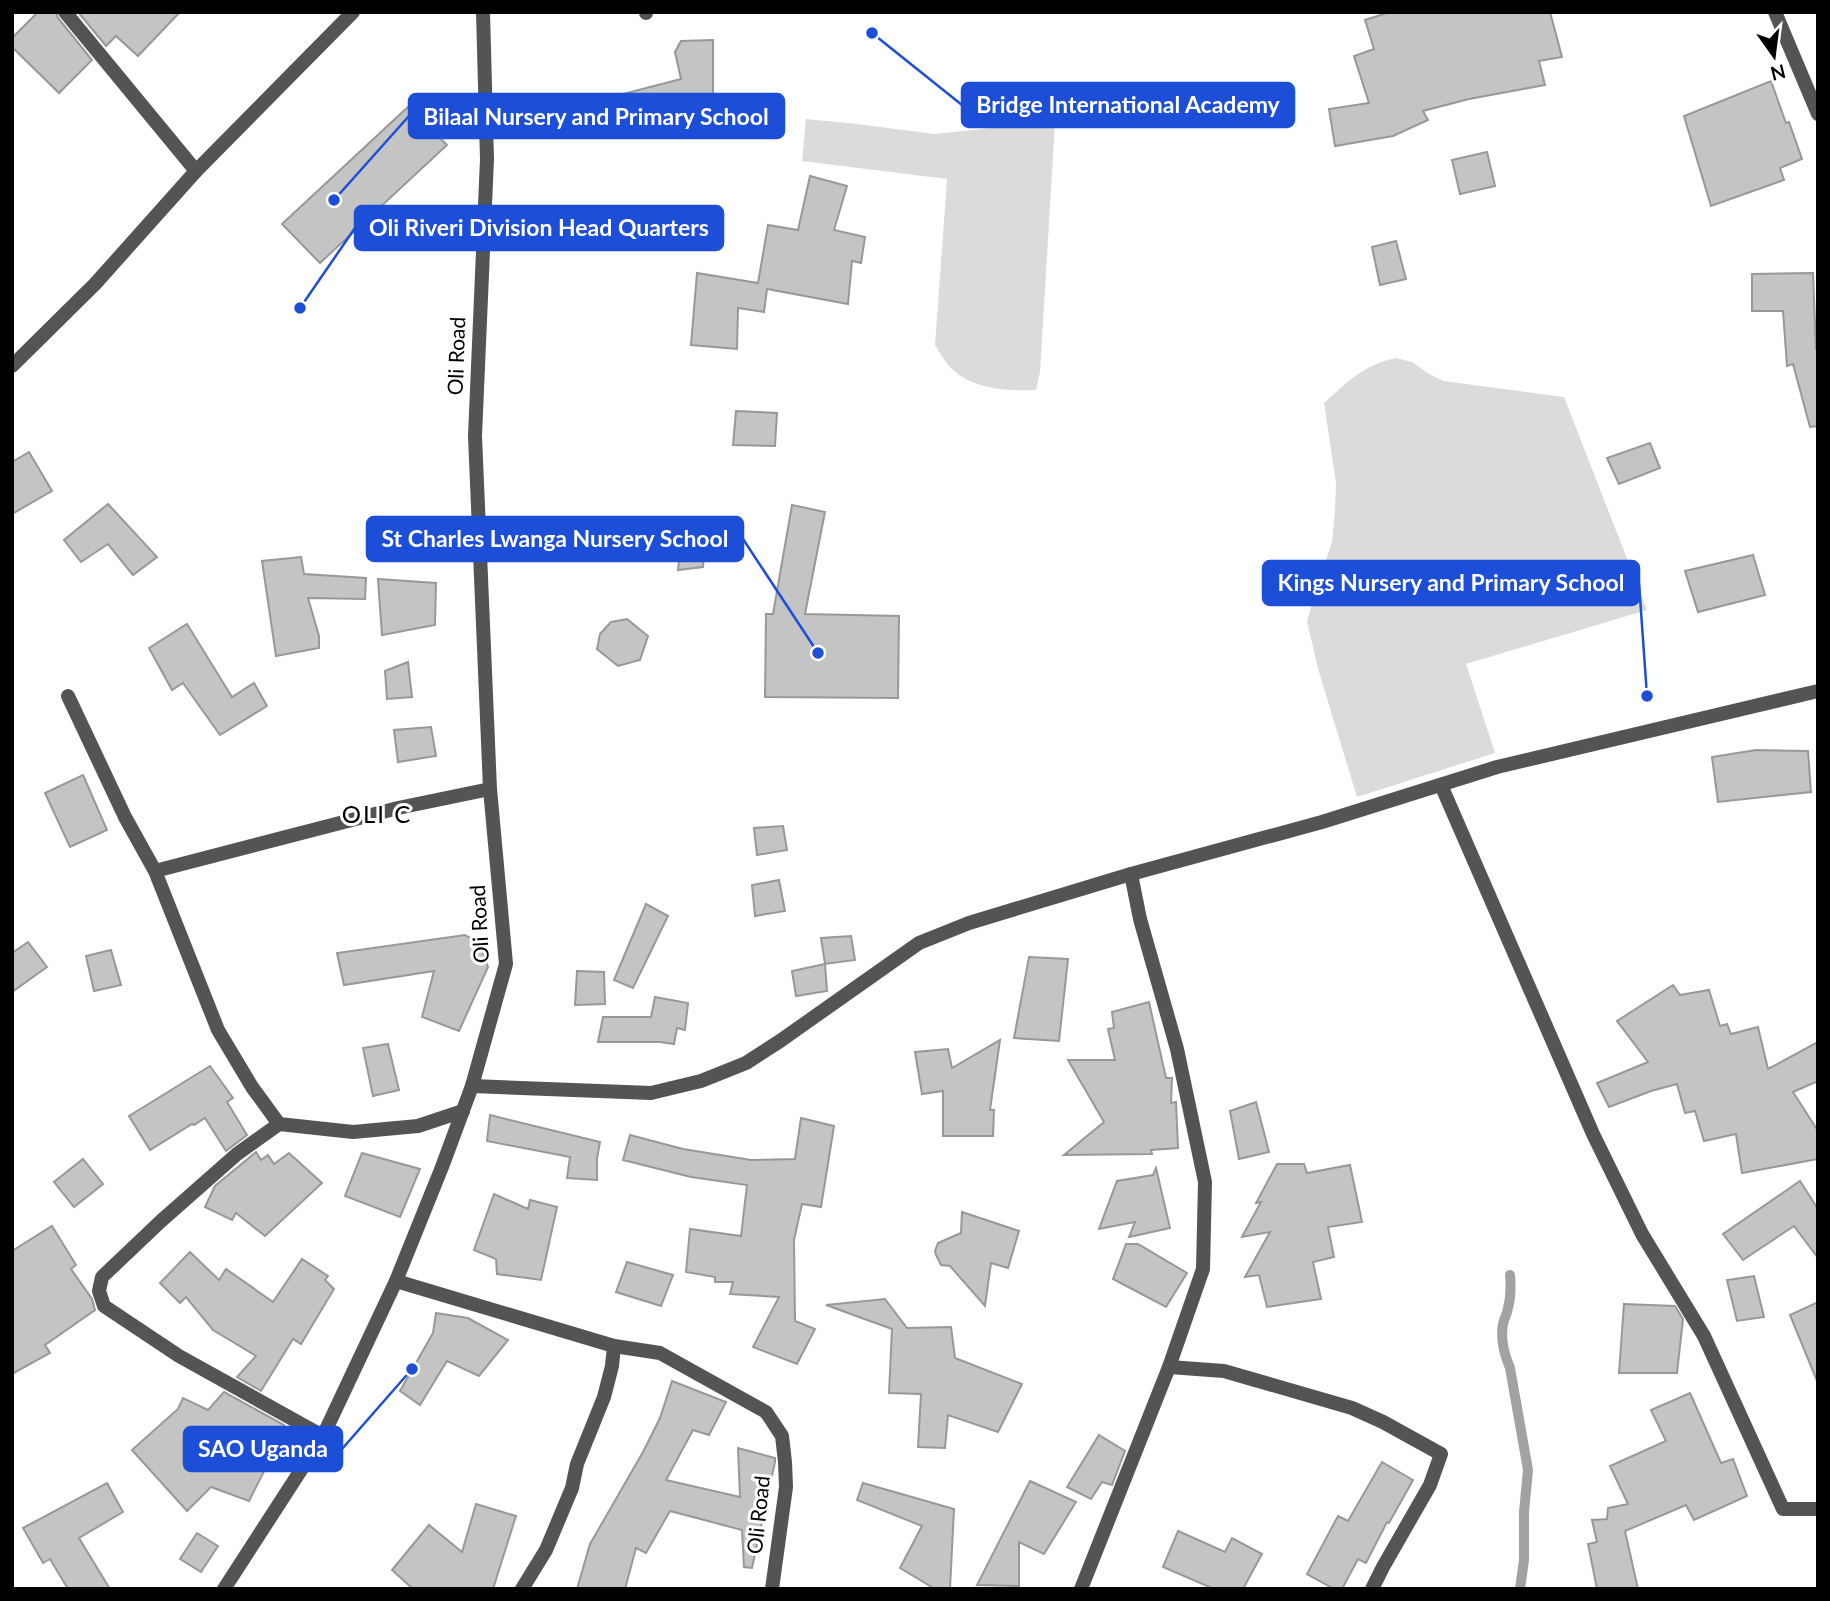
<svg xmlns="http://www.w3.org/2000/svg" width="1830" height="1601" viewBox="0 0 1830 1601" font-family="Lato,sans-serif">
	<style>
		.green { fill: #dbdbdb }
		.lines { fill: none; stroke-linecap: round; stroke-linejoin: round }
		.stream { stroke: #a2a2a2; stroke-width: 10 }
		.building { fill: #c4c4c4; stroke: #989898; stroke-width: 2 }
		.service { stroke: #545454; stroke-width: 14 }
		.minor { stroke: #545454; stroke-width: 14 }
		.tertiary { stroke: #545454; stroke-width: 14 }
		.labels { text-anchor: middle; stroke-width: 6; stroke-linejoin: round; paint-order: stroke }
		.street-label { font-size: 21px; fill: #000; stroke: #fff }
		.quarter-label { font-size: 24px; letter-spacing: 2px; fill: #000; stroke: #fff }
		.leader { fill: none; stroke: #1d4ed8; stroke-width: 2.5 }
		.callout-dot { fill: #1d4ed8; stroke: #fff; stroke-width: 2.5 }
		.callout { fill: #1d4ed8; stroke: #1d4ed8; stroke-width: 2.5 }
		.callout-label { font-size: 23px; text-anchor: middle; font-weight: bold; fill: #fff }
	</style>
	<rect width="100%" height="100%" fill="#fff"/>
	<g class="green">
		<path d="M1048,109l7,14 -15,249 -4,18c-28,1 -63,0 -85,-22 -6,-6 -11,-15 -16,-23l12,-166 -145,-18 4,-42 51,5 77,10 67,-7 26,-7z"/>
		<path d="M1396,358l16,4 17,12 15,7 120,16 83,213 -181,54 29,89 -138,44 -38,-125 -12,-50 10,-38 15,-41 3,-32 1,-28 -12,-80c25,-22 39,-38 72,-45z"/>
	</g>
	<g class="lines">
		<path class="stream" d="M1510,1275c1,11 1,22 -2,33 -1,6 -4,11 -5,16 -3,16 1,30 7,44l18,102 -4,42v48l-4,29"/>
	</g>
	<g class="building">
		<path d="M38,12h18l2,6 34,42 -33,33 -47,-46v-9z"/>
		<path d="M78,12h102l-42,44 -22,-20 -10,10z"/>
		<path d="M1390,12h160l12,45 -23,4 6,24 -76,14 -46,12 5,9 -35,16 -58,10 -6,-37 40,-6 -15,-47 20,-7 -9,-29z"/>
		<path d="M713,40v62l-89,2 -1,-10 58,-15 -6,-27 6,-11z"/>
		<path d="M1771,81l15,42 3,-1 13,37 -22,9 4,12 -73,26 -27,-90z"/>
		<path d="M409,106l38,39 -127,118 -38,-39z"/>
		<path d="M1487,152l8,34 -35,8 -8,-34z"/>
		<path d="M810,176l37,10 -13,44 31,7 -4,26 -9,-2 -4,43 -81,-15 -3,23 -26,-4 -1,41 -46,-4 6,-72 61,10 10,-58 30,5z"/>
		<path d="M1396,241l10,38 -26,6 -8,-38z"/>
		<path d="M1813,273l3,76h2v77l-8,1 -17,-63 -6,2 -4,-55h-31v-37z"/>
		<path d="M736,411l41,2 -2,33 -42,-1z"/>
		<path d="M1650,443l10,25 -41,16 -12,-26z"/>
		<path d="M29,452l23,39 -40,23v-52z"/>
		<path d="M108,504l49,53 -24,18 -25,-31 -27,18 -17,-22z"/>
		<path d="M792,505l33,7 -20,102 94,2 -1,82 -133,-1 1,-83h7z"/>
		<path d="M707,519l-4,48 -25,3 5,-49z"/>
		<path d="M1753,555l12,40 -67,17 -13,-41z"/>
		<path d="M301,557l3,17 62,4 -1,21 -57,-1 11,38v12l-43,8 -14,-95z"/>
		<path d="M378,579l58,4 -1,42 -53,10z"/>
		<path d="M627,619l21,17 -8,24 -22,6 -21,-17 3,-15 11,-12z"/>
		<path d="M187,624l45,73 22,-14 13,23 -47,29 -37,-52 -11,7 -23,-42z"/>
		<path d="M408,662l4,35 -25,2 -2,-28z"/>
		<path d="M431,727l5,29 -38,6 -4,-32z"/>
		<path d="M1756,750l52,1 3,41 -93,10 -6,-45z"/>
		<path d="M83,775l24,55 -37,17 -25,-54z"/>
		<path d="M783,826l4,24 -30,5 -3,-27z"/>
		<path d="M779,880l6,31 -30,5 -3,-31z"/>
		<path d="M646,904l22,12 -35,72 -19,-8z"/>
		<path d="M465,935l14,8 9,24 -29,64 -37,-14 12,-46 -90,14 -7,-32z"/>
		<path d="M851,936l4,24 -30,4 -4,-26z"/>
		<path d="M28,942l19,25 -35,25v-39z"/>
		<path d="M111,950l10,35 -27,6 -8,-35z"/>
		<path d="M1029,957l39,2 -9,82 -45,-3z"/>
		<path d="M825,964l2,27 -31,5 -4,-25z"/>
		<path d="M577,971l27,1 1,32 -30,1z"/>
		<path d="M1673,985l7,10 29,-5 11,36 7,-2 4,10 27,-7 10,42 50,-27v39l-25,11 25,39v28l-76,14 -6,-39 -32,7 -9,-30 -10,2 -8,-29 -26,7 -42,16 -12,-24 51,-21 -31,-41z"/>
		<path d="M655,997l33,6 -3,27 -8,-2 -3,16 -14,-2h-62l5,-25h48z"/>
		<path d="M1149,1002l17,76h6l-1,25 5,-1 2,46 -27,2 1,4 -88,1 40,-33 -36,-62h47l-7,-31 6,-1 -2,-16z"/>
		<path d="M1000,1040l-10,70h4l-1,26h-50v-45l-21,3 -7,-42 33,-3 4,19z"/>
		<path d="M388,1044l11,46 -26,6 -10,-48z"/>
		<path d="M210,1066l23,32 -6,4 20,33 -21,16 -21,-33 -11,7 -2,-1 -42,26 -21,-34z"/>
		<path d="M1256,1102l13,50 -30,7 -9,-48z"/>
		<path d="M490,1115l110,27 -3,16v22l-30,-2 3,-21 -83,-16z"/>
		<path d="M801,1118l33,8 -13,81 -19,-3 -8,36 1,81 20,8 -18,35 -44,-17 26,-50 -49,-3 3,-12h-18v-5l-29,-5 4,-43 51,7 6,-51 -56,-8 -68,-17 7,-25 53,14 68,11 44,-1z"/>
		<path d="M256,1152l5,8 7,-5 6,9 15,-11 33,30 -57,53 -29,-23 -4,7 -27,-13 10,-21z"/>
		<path d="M362,1153l58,16 -20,48 -55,-21z"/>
		<path d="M83,1159l20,25 -29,23 -20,-25z"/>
		<path d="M1277,1164h27l3,9 43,-8 12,57 -34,5 6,30 -21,5 8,37 -54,8 -8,-32 -14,2 25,-45 -28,5 19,-35 -5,1z"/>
		<path d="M1156,1168l14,60 -41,9 6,-15 -36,7 18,-48 36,-6z"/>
		<path d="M1800,1181l18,28v49l-24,-32 -51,34 -20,-26z"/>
		<path d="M494,1194l34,15 2,-9 27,7 -16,73 -44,-6 -1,-15 -22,-9z"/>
		<path d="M962,1212l57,19 -11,37 -17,-5 -6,43 -35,-40 -9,-1 -5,-10 -1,-4 3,-8 23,-10z"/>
		<path d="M52,1226l24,39 -5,4 21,30 3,11 -50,35 5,8 -38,21v-123z"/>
		<path d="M1126,1244h12l49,29 -21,34 -53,-28z"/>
		<path d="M190,1252l29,28 7,-11 47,33 29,-43 26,17 -3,4 9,9 -33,55 -8,-5 -32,52 -24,-14 19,-21 -43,-26 -27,-33 -6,6 -20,-20z"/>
		<path d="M627,1262l46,13 -12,31 -45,-14z"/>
		<path d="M1754,1276l10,41 -27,4 -10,-41z"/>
		<path d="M885,1299l22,29 44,-1 4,31 67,26 -24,48 -50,-17 -3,33 -27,-1 3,-53 -32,-1 3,-64 -66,-24z"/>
		<path d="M1818,1302v79h-1l-27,-66z"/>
		<path d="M1624,1304l51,2 8,13 -6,54h-58z"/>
		<path d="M436,1313l32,5 40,22 -29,36 -32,-15 -27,44 -20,-14 33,-58z"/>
		<path d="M672,1381l54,21 -17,33 -16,-5 -27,50 74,17 -2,-49 37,10v4l-23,106 -8,-1 -2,-37 -72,-19 -24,42 -10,-5 -11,41h-48l13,-45 53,-92 17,-34z"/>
		<path d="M224,1392l60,33 2,3 -37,73 -38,-14 -24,24 -55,-61 46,-41 5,-11 25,12z"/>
		<path d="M1690,1393l31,70 12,-4 14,37 -53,24 -8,-15 -61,26 13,58h-41l-9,-45 9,-2 -5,-22 15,-1 1,-11 20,-4 -18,-38 56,-25 -15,-31z"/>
		<path d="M1099,1435l26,16 -13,34 -10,-3 -11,17 -24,-12z"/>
		<path d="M1382,1462l31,18 -24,43 -2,-1 -21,41 -8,-4 -16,30h-8l-27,-15 31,-58 10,5z"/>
		<path d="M1030,1481l46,21 -32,52 -25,-12v44l-42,-1z"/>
		<path d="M107,1483l16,29 -44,26 31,51h-42l-18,-30 -7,4 -20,-35z"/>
		<path d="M863,1483l91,26 -4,80h-15l-35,-21 22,-42 -65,-26z"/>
		<path d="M476,1504l40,12 -23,73h-80l-21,-19 37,-45 33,27z"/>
		<path d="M1178,1531l47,21 7,-14 30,16 -19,35h-29l-51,-22z"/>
		<path d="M197,1533l21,13 -17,26 -21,-13z"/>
	</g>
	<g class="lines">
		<g class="service">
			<path d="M65,12l131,159"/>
			<path d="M646,12v1"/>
		</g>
		<g class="minor">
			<path d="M483,12l4,147 -12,277 15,353 16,175 -34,122 -30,81 -46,114 218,65 46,7 106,59 16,24 3,26 1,25 -14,102"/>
			<path d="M1775,12l43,102"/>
			<path d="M68,696l57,121 30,54"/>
			<path d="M1441,785l152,349 49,100 62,102 79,173h35"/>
			<path d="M1131,874l191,-52 175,-55 321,-76"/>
			<path d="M472,1086l179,7 50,-12 45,-18 34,-22 139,-98 50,-20 162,-49 9,45 37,130 28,133 -2,87 -34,98 -88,222"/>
			<path d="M463,1111l-45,15 -65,6 -74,-8 -27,-37 -34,-57 -63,-159 243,-63 92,-19"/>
			<path d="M279,1124l-42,30 -76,67 -59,56 -3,14 5,15 75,50 144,80"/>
			<path d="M1169,1367l55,4 128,37 31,14 58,32 -11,31 -47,82 -11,22"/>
			<path d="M224,1589l99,-153 73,-155"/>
			<path d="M522,1589l24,-39 26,-62 5,-24 27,-67 8,-31 2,-20"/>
		</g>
		<path class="tertiary" d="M12,366l83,-82 101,-113 157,-159"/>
	</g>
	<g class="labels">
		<g class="street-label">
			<text transform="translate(457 356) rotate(-88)" y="7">Oli Road</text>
			<text transform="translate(480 924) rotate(-93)" y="7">Oli Road</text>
			<text transform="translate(759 1515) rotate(-84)" y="7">Oli Road</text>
		</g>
		<g class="quarter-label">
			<text x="377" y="823">OLI C</text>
		</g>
	</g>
	<path class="leader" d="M872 33L962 105M334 200L409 116M300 308L355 228M818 653L743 539M1647 696L1639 583M412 1369L342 1449"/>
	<g class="callout-dot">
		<circle cx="872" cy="33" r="7"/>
		<circle cx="334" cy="200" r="7"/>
		<circle cx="300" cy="308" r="7"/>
		<circle cx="818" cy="653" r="7"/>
		<circle cx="1647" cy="696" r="7"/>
		<circle cx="412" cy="1369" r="7"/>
	</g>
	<g class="callout">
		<rect x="962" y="83" width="332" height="44" rx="7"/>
		<rect x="409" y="94" width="375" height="44" rx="7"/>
		<rect x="355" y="206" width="368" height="44" rx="7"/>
		<rect x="367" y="517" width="376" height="44" rx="7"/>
		<rect x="1263" y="561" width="376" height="44" rx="7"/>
		<rect x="184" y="1427" width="158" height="44" rx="7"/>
	</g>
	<g class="callout-label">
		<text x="1128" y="113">Bridge International Academy</text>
		<text x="596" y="125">Bilaal Nursery and Primary School</text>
		<text x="539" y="236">Oli Riveri Division Head Quarters</text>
		<text x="555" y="547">St Charles Lwanga Nursery School</text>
		<text x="1451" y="591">Kings Nursery and Primary School</text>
		<text x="263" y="1457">SAO Uganda</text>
	</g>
	<rect width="1830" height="1601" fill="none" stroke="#000000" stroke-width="28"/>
	<g transform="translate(1774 56) rotate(166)" stroke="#ffffff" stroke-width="5" paint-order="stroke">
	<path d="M0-5L12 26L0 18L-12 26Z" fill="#000000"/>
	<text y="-10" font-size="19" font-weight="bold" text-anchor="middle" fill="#000000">N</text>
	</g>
</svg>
